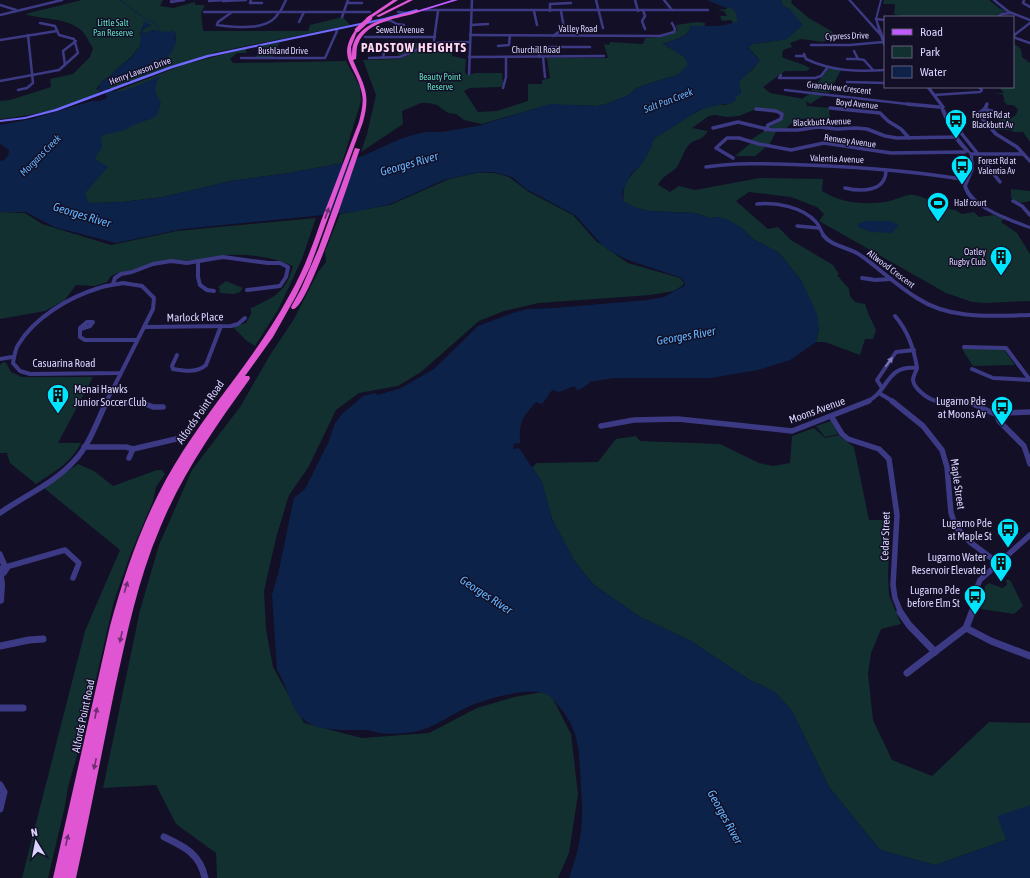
<svg xmlns="http://www.w3.org/2000/svg" width="1030" height="878" viewBox="0 0 1030 878" font-family="'Asap Condensed',sans-serif">
	<style>
		.green { fill: #12302f }
		.water { fill: #0c2248 }
		.lines { fill: none; stroke-linecap: round; stroke-linejoin: round }
		.stream { stroke: #0c2248; stroke-width: 1 }
		.minor-far4 { stroke: #3d3a85; stroke-width: 2.5 }
		.minor-far3 { stroke: #3d3a85; stroke-width: 3.5 }
		.minor-far2 { stroke: #3d3a85; stroke-width: 4 }
		.minor-far1 { stroke: #3d3a85; stroke-width: 5.5 }
		.minor { stroke: #3d3a85; stroke-width: 7 }
		.tertiary { fill: #3d3a85; fill-rule: evenodd }
		.secondary { fill: #6f6bff; fill-rule: evenodd }
		.primary { fill: #c25bff; fill-rule: evenodd }
		.trunk { fill: #e055d1; fill-rule: evenodd }
		.trunk-bridge { stroke: #e055d1; stroke-width: 4.5 }
		.oneway { fill: #6f2e73 }
		.oneway2 { fill: #837fbc }
		.labels { text-anchor: middle; stroke-width: 3; stroke-linejoin: round; paint-order: stroke }
		.far-park-label { font-size: 9px; fill: #5fe0c0; stroke: #130f26 }
		.far-street-label { font-size: 9px; fill: #d9d4ff; stroke: #130f26 }
		.far-poi-label { font-size: 9px; fill: #d9d4ff; stroke: #130f26; text-anchor: start }
		.far-water-label { font-size: 10px; font-style: italic; fill: #62b6ff; stroke: #130f26 }
		.street-label { font-size: 11px; fill: #d9d4ff; stroke: #130f26 }
		.poi-label { font-size: 11px; fill: #d9d4ff; stroke: #130f26; text-anchor: end }
		.water-label { font-size: 12px; font-style: italic; fill: #62b6ff; stroke: #130f26 }
		.far-district-label { font-size: 13px; font-weight: bold; letter-spacing: 1px; fill: #ffd6f0; stroke: #130f26 }
	</style>
	<rect width="100%" height="100%" fill="#130f26"/>
	<g class="green">
		<path d="M82,0h81l-3,6 13,2 22,-6v3h10l-4,8 2,18h105l2,-6 33,-8 7,8 -133,27 -105,36h-5l5,-5 17,-8 29,-7 16,-22 2,-10 -1,-4h-13l-9,-2 -9,4 -2,-4 9,-5 -7,-2 -4,11 2,5 -2,7 -9,11 -13,11 -7,7 -6,4 -9,10 5,2c-30,16 -67,25 -101,28v-18l10,-1 41,-13 -1,-8 23,-5 17,-17 3,-9c-4,-5 -7,-14 -12,-18 -16,-13 -38,-10 -56,-16z"/>
		<path d="M781,0h11l-1,3 18,15 24,14 -3,7 -7,3 -22,-3 -11,4 2,4 -9,3 -1,7c9,4 19,6 28,11l-3,3h-22l-22,16 7,6 34,6 -1,-1 8,-5 13,2 -14,9 -4,-3 1,5 23,2 -1,6 2,3c-16,5 -33,-5 -45,12h-15l-4,-2 11,-6 4,-7 -26,-5 -17,7 -12,1 -12,-2 -6,1 -17,12 16,3c-9,12 -9,6 -17,12 -8,6 -9,18 -15,25 -7,7 -13,7 -18,17l12,7 9,-6 16,4 65,-12 63,1 -1,12c20,12 40,14 63,11 8,-1 16,-6 24,-7 8,-2 34,11 43,15h3l7,4 12,-2 5,5 15,-2 10,4 -3,3 16,11 13,21v47l-45,2 -13,-1 -26,-9 -127,-72 5,-7 -7,-7 -26,-10 -42,-5 -13,9 32,28 10,-2 13,13 42,25 6,9 -2,1 12,14 1,7 5,6 10,2 3,9 8,17 -3,9h-8l-5,16 -35,-13h-9l3,-14 -18,-48 -22,-27 -26,-14 -10,-10 -25,-12 -8,1 -15,-5 -45,-2 -14,-3 -12,-6c-4,-23 12,-28 21,-44 4,-6 5,-15 10,-20 4,-4 10,-7 15,-10 15,-8 37,-27 56,-23l15,-14 -3,-9 17,-15 4,-8 -11,-12 5,-3 34,-5 3,-30 -7,-3z"/>
		<path d="M884,0h105l10,8 7,3 -13,6h-91l-8,-3 1,-10h-12z"/>
		<path d="M730,7l6,4 2,9 -1,3h-4l-2,-3 -9,1 -2,-5h7l-3,-5 -7,-1 10,-1 -1,-1z"/>
		<path d="M697,22l8,1v2l-4,2 -10,-1c-3,12 -17,13 -28,18l22,13 4,7 -11,11 -31,9 -12,5 -6,6 -23,9 -9,2 -25,-1 -35,3 -55,16 -18,-4 -8,-6 -8,-1 -11,-8 -8,-2h-8l-19,8 1,13 -42,28 6,-18 9,-39 -13,-35 37,-1 33,-16 11,1 -1,6h9v6l14,3 -1,13 2,3 9,-2h26l1,12 -2,2 -31,1 -6,3 14,21 19,-1 31,-10v-17h14v-4l8,-2 -3,-20h61l-4,-14 5,1 1,-3 33,2 2,-6c8,0 26,-1 32,-8l-1,-5z"/>
		<path d="M280,42l-7,15h-17l6,-11z"/>
		<path d="M401,43h27l-30,13z"/>
		<path d="M1013,44c7,2 9,6 9,13l8,6v79l-7,-10h-9l-4,-2h-14l-3,-3h7l-3,-4 3,-4 11,-1 5,-3 2,-6 -5,-4h-6l-4,-5h2l-3,-6 -10,-1h12l-5,-6h14z"/>
		<path d="M247,48l-1,5h-9l-7,6 3,4 113,-2 14,26 1,14 -19,62 -53,10 -58,8 -68,16 -40,5 -35,1 -3,-10 -24,-43 62,-58h-10l70,-27z"/>
		<path d="M829,68l12,2 -12,23 -18,-2z"/>
		<path d="M764,131l12,1 -7,13 -18,-5z"/>
		<path d="M751,143l15,4 -11,9h-20z"/>
		<path d="M476,173h19l14,4 20,15 44,23 23,26 32,22 52,15 4,5 -1,2 -9,6 -24,4 -111,8 -35,8 -25,10 -58,51 -23,14 -39,7 -23,17 -28,58 -19,27 -13,43 -12,53 2,38 7,38 31,56 58,15 67,-5 48,-25 37,-11 35,-6 22,43 7,60 -9,59 -11,25h-341l-1,-25 -40,-29 -20,-39 -53,3 37,-178 19,-65 33,-75 48,-63 30,-52 24,-36 24,-47 8,-10 -1,-11 15,-37 50,-9 59,-26z"/>
		<path d="M1011,189l19,2v10l-10,2 -9,-5z"/>
		<path d="M0,212l25,1 17,11 69,21 66,-14 139,-13 -14,41 -24,51 -23,36 -8,-5 -14,-14 13,-4 5,-9v-6c24,-11 35,-16 42,-42 -20,-9 -43,-12 -65,-11 -18,1 -36,8 -53,5l-57,13 -7,3 -4,6 -12,4 -19,-1 -11,15 -20,11 -45,8z"/>
		<path d="M226,281l17,7 -3,4 -6,2 -14,-1 -1,-1 1,-3 -2,-2z"/>
		<path d="M1003,348l12,17 -42,1 -11,-17z"/>
		<path d="M3,362l3,1 5,9 11,5h71l-35,66h23c-11,21 -26,28 -45,41l-26,-21 -3,-9 2,-1h-9v-88z"/>
		<path d="M831,421l7,13 -13,3 -9,-11z"/>
		<path d="M814,428l11,10 13,-3 16,12 15,73h22l-3,54 1,21 12,29 -20,5 -10,24 -3,21 5,46 19,40 40,16 57,-54 41,1v87l-24,30 -71,25 -55,-15 -51,-63 -37,-76 -17,-19 -27,-13 -57,-38 -51,-24 -46,-32 -19,-23 -23,-43 -10,-37 -10,-15 5,-4 61,-1 18,-23 20,-3 4,5 80,3 39,19 14,3 17,-3 2,-27z"/>
		<path d="M78,464l16,7 19,15 44,-16h5l3,4 -9,13 -3,14 -22,52 -17,48 -30,130 -16,56 -3,19 -17,72h-26l63,-247 35,-81 -76,-62z"/>
		<path d="M1006,580h4l13,26 -9,8 -33,-5 4,-23 4,-3 13,5 5,-3z"/>
	</g>
	<g class="water">
		<path d="M707,0h74l2,6 7,3 13,16 -16,14 -34,5 -5,3 12,14 -21,21 2,12 -6,3 1,3 -6,4h-8l-23,6 -45,29 -3,9 -10,17 -10,9 -9,18 2,10 12,6 14,3 45,2 15,5 8,-1 9,2 16,10 10,10 26,14 22,27 16,34 2,14 -3,14 -26,18 -32,10 -47,8h-97l-25,4v2c-3,0 -6,5 -12,6l-3,-4 -15,6 -6,-2 -4,3v2l-7,9 -6,-2c-14,15 -17,21 -16,41l-7,1 1,5 5,-1 23,34 10,37 23,43 19,23 46,32 51,24 57,38 27,13 17,19 37,76 51,63 55,15 71,-25 -9,-24 33,-11v73h-461c7,-20 13,-41 13,-62 1,-16 -2,-32 -2,-48 -1,-24 -4,-40 -19,-59 -4,-5 -8,-11 -13,-14 -15,-10 -60,4 -76,10 -19,8 -37,23 -58,27 -10,1 -24,3 -33,1 -5,0 -10,-3 -15,-3 -16,0 -36,1 -51,-4 -26,-9 -25,-37 -38,-56l-5,-75 6,-21 16,-76 11,-9 24,-48 6,-18 8,-10 20,-17 12,-3 3,2 23,-7 33,-19 44,-43 35,-13 14,-4 28,-1 93,-8 16,-3 20,-11 1,-2 -3,-6 -54,-18 -18,-9 -8,-6 -27,-30 -49,-26 -14,-12 -19,-5 -19,1 -30,7 -56,25 -35,7 -170,17 -67,14 -62,-16 -28,-15h-26v-51c6,-1 9,-5 9,-11l-9,-6v-19l32,-6 60,-18h8l7,-3 -3,-7 -8,-1 3,-2 2,-6 10,-7 7,-7 13,-10 9,-12 1,-17 4,-8 2,1v2l5,1 -10,4 2,5 7,-4 17,2 6,-2 2,6 -2,3 3,2 -6,12 -13,15 -29,7 -17,8 -5,6c14,9 39,-9 54,-13 -8,8 -7,18 0,26l-3,12 -4,4 -18,6 -14,7 -15,3 -6,3 1,10 -7,12 13,8 -23,26 3,10 35,-1 40,-5 68,-16 58,-8 53,-10 23,-8 35,-16 13,-4 12,-3h16l37,-6 72,-22 47,2 9,-2 23,-9 6,-6 12,-5 31,-9 10,-11 -4,-7 -21,-13c11,-4 26,-7 28,-18h28l18,-4 1,-2c-2,-6 -2,-9 -8,-13l-4,1z"/>
		<path d="M875,221h14l10,4 -7,8 -21,-1 -13,-5v-3l8,-3z"/>
	</g>
	<g class="lines">
		<path class="stream" d="M120,0l24,18 11,5 4,6v4"/>
		<g class="minor-far4">
			<path d="M172,0l-1,2 13,-2"/>
			<path d="M251,0l-1,3h12"/>
			<path d="M596,0l7,28"/>
			<path d="M635,0l3,11"/>
			<path d="M664,0l8,10"/>
			<path d="M994,0l15,12 21,8"/>
			<path d="M1024,0l-1,3 7,4"/>
			<path d="M209,1l15,-1"/>
			<path d="M223,1l23,-1"/>
			<path d="M347,3h15"/>
			<path d="M0,5l16,5"/>
			<path d="M423,10h285"/>
			<path d="M643,10l2,6 -3,5 3,8"/>
			<path d="M534,11l3,14"/>
			<path d="M550,11v-7l21,-1"/>
			<path d="M204,12h166"/>
			<path d="M232,12l-14,10 -1,3c19,2 52,7 62,-13"/>
			<path d="M280,12l6,-12"/>
			<path d="M398,12l9,1"/>
			<path d="M0,15l62,-15"/>
			<path d="M342,17l6,-17"/>
			<path d="M997,17l5,-3 9,-1"/>
			<path d="M876,19l9,1"/>
			<path d="M299,22l5,-10"/>
			<path d="M366,23l23,-3 8,4 7,1"/>
			<path d="M471,25l17,-1"/>
			<path d="M470,35l190,1 14,-4 1,-3 -3,-6"/>
			<path d="M553,36l11,-8 -3,-17"/>
			<path d="M1013,36l17,-13"/>
			<path d="M365,37h70"/>
			<path d="M1013,37l17,6"/>
			<path d="M0,40l57,-9"/>
			<path d="M434,40l4,-29"/>
			<path d="M811,45h39l33,-3"/>
			<path d="M498,46l11,-1 1,-10"/>
			<path d="M376,48l9,1 -2,8"/>
			<path d="M854,51l4,8 6,1 9,10"/>
			<path d="M804,54l2,5c25,12 51,13 79,11"/>
			<path d="M796,56h8"/>
			<path d="M469,57l135,-1"/>
			<path d="M539,57v-8l3,-2h48"/>
			<path d="M543,57l2,20"/>
			<path d="M241,58h84l12,-27 -1,-2"/>
			<path d="M369,58l31,-1 32,-14 38,-1"/>
			<path d="M847,59h11"/>
			<path d="M65,65l-2,-14 13,-10"/>
			<path d="M469,74l3,-74"/>
			<path d="M781,75l-2,3h36l6,-2 7,-9"/>
			<path d="M0,81l59,-11 19,-17 -4,-14 -15,-4 -4,-9 -15,-3"/>
			<path d="M847,82l38,1"/>
			<path d="M503,88l3,-11v-20"/>
			<path d="M18,90l9,-2 6,-5 -5,-48"/>
			<path d="M785,90l131,15"/>
			<path d="M934,95l46,-3 2,-2 -3,-3"/>
		</g>
		<g class="minor-far3">
			<path d="M907,104l32,3"/>
			<path d="M987,104l-2,5 -6,4 1,3 16,18 21,13 13,14"/>
			<path d="M830,108l50,5 8,8 13,8 8,9"/>
			<path d="M756,109l20,2 6,3 -1,5 -13,6 -2,5"/>
			<path d="M984,109l11,3"/>
			<path d="M954,124l46,58"/>
			<path d="M713,128l25,-6 33,8h27l20,-3 19,2 19,-1 11,1 18,7 12,2 60,-1"/>
			<path d="M971,154h52"/>
			<path d="M733,158l-17,-10 11,-10h12l20,6 32,6 33,-7 67,10 74,-1"/>
			<path d="M706,167c33,-5 67,-3 100,-2 54,2 108,6 161,15"/>
			<path d="M845,188c16,4 41,4 41,-18"/>
			<path d="M1013,201l9,5 8,9"/>
			<path d="M757,204c19,-2 46,3 59,18 4,4 5,10 8,14"/>
			<path d="M797,226l22,2"/>
		</g>
		<g class="minor-far2">
			<path d="M823,235c9,12 26,12 37,20 20,14 37,31 57,43 33,22 75,18 113,17"/>
			<path d="M198,261v16l2,8 7,5 7,1"/>
			<path d="M862,278l13,2 16,-1"/>
			<path d="M123,283l19,3 12,12 -1,11 -32,64 -91,1 -10,-3 -7,-8c1,-6 2,-13 5,-18 16,-27 51,-48 81,-57 8,-3 16,-3 24,-5z"/>
			<path d="M113,284l2,-6 6,-4 11,-2 21,-8 18,-3 16,2 36,-6 45,6h12l8,4 -2,10 -6,9 -33,4"/>
			<path d="M895,316c13,15 19,32 22,52"/>
			<path d="M144,327l87,-1 7,-2 7,-6"/>
			<path d="M81,329l9,-3 3,-4h-6l-7,6v9l5,3h52"/>
			<path d="M964,347l42,1 24,32"/>
			<path d="M177,355l-5,11 1,3c11,2 24,4 33,-4l15,-39"/>
			<path d="M0,359l12,-2"/>
			<path d="M972,369l21,9 37,2"/>
			<path d="M882,388l-5,-8 19,-28 18,-2"/>
			<path d="M879,393l15,9"/>
			<path d="M106,402l15,-29"/>
			<path d="M866,402c23,-9 19,-38 51,-34 -1,4 -4,8 -4,12 1,9 15,19 23,21 13,2 17,-5 34,1"/>
		</g>
		<g class="minor-far1">
			<path d="M892,401l31,25 19,24 5,17 4,46 5,14 14,15 28,21"/>
			<path d="M967,401l30,14"/>
			<path d="M106,403h37l10,4h10"/>
			<path d="M1030,412l-29,1 -4,2 2,6 25,25 6,18"/>
			<path d="M831,416l11,18 6,5 31,10 10,10 8,56 -4,70 2,13 6,15"/>
			<path d="M601,426l33,-6 44,-1 114,12 77,-30"/>
			<path d="M84,447h42l7,2 43,-10"/>
			<path d="M129,458l4,-9"/>
			<path d="M0,513c24,-17 55,-30 75,-53 14,-14 23,-41 32,-59"/>
			<path d="M6,567l59,-17 14,13 -6,15"/>
			<path d="M972,613l3,-21 5,-12 50,-45"/>
		</g>
		<g class="minor">
			<path d="M900,612l9,13 26,27"/>
			<path d="M966,628l25,13 39,15"/>
			<path d="M0,646l29,-6 14,-1"/>
			<path d="M907,673l59,-45 6,-16"/>
			<path d="M0,708h23"/>
			<path d="M0,785l4,7 -4,17"/>
			<path d="M164,837c21,10 36,17 41,41"/>
		</g>
		<g class="tertiary">
			<path d="M848,0h3l27,30 -3,-11 5,-19h2l-5,19 8,21v6l-2,-1 -3,-9z"/>
			<path d="M926,87h4l15,20 -1,1 15,30 14,17 1,14 -7,17c9,22 42,31 63,40v3c-18,-6 -52,-19 -63,-34 -2,-3 -3,-6 -4,-9l7,-17v-15c-16,-9 -23,-30 -30,-46l1,-1z"/>
			<path d="M0,551l2,1 6,14 2,3 -4,6 -2,1 1,8 -1,17 -1,2 -3,1v-38l1,-1 -1,-2z"/>
		</g>
		<path class="secondary" d="M417,9l1,2 -29,8 -180,38 -36,11 -116,43 -32,8 -25,3v-2l25,-3 30,-8 116,-43 36,-11 177,-37z"/>
		<path class="primary" d="M452,0h6l-39,12 -3,-1z"/>
		<g class="trunk">
			<path d="M393,0h5l-30,20h-2v-2z"/>
			<path d="M408,0h5l-34,17 -3,-1z"/>
			<path d="M418,10l1,2c-20,7 -52,8 -61,32 -2,4 -1,10 -2,15l-3,1c11,26 18,33 10,62l-53,145 -14,29 -23,41 -28,39h4l1,2 -1,2c-34,47 -67,94 -89,148 -22,51 -33,106 -45,160 -13,63 -25,127 -39,190h-23l57,-252c17,-62 38,-121 73,-175 34,-53 76,-99 106,-155 14,-24 23,-49 32,-75 13,-33 25,-66 38,-99 2,-9 5,-19 3,-28 -5,-29 -27,-35 -6,-65h2l-7,18 1,10c0,-4 0,-8 1,-12 8,-26 43,-28 65,-35z"/>
			<path d="M355,148l5,1c-8,23 -50,154 -66,160h-2l-1,-2 10,-18 17,-39z"/>
		</g>
		<path class="trunk-bridge" d="M357,30l13,-12"/>
	</g>
	<defs><path id="oneway-solid" d="M-6-.8H1V-3.2L6.5 0L1 3.2V.8H-6Z"/></defs>
	<g class="oneway">
		<use href="#oneway-solid" transform="translate(327 213) rotate(-70)"/>
		<use href="#oneway-solid" transform="translate(126 587) rotate(-73)"/>
		<use href="#oneway-solid" transform="translate(121 637) rotate(102)"/>
		<use href="#oneway-solid" transform="translate(96 713) rotate(-78)"/>
		<use href="#oneway-solid" transform="translate(95 764) rotate(102)"/>
		<use href="#oneway-solid" transform="translate(67 840) rotate(-77)"/>
	</g>
	<use class="oneway2" href="#oneway-solid" transform="translate(889 362) rotate(-53)"/>
	<defs>
		<g id="bus-pin" transform="scale(1.15)"><path d="M0 17L-7.5 6A9.5 9.5 0 1 1 7.5 6Z" fill="#00e5ff" stroke="#130f26"/><path d="M-5-6H5V4H4V6H2V4H-2V6H-4V4H-5ZM-3.5-4V0h7V-4ZM-3.5 1.2v1.5H-2V1.2ZM2 1.2v1.5H3.5V1.2Z" fill="#111"/></g>
		<g id="stadium-pin" transform="scale(1.15)"><path d="M0 17L-7.5 6A9.5 9.5 0 1 1 7.5 6Z" fill="#00e5ff" stroke="#130f26"/><path d="M0-5a6.5 5 0 1 0 0 10a6.5 5 0 1 0 0-10ZM-3.5-1.8h7v3.6h-7Z" fill="#111"/></g>
		<g id="building-pin" transform="scale(1.15)"><path d="M0 17L-7.5 6A9.5 9.5 0 1 1 7.5 6Z" fill="#00e5ff" stroke="#130f26"/><path d="M-4-6H4V6H1V3H-1V6H-4ZM-2.5-4.3h1.7v1.8h-1.7ZM.8-4.3h1.7v1.8H.8ZM-2.5-1h1.7V.8h-1.7ZM.8-1h1.7V.8H.8Z" fill="#111"/></g>
	</defs>
	<g fill-rule="evenodd">
		<use href="#bus-pin" x="956" y="120"/>
		<use href="#bus-pin" x="962" y="166"/>
		<use href="#stadium-pin" x="938" y="203"/>
		<use href="#building-pin" x="1001" y="257"/>
		<use href="#building-pin" x="58" y="395"/>
		<use href="#bus-pin" x="1002" y="407"/>
		<use href="#bus-pin" x="1008" y="529"/>
		<use href="#building-pin" x="1001" y="563"/>
		<use href="#bus-pin" x="975" y="596"/>
	</g>
	<g class="labels">
		<g class="far-park-label">
			<text x="113" y="26">Little Salt<tspan x="113" dy="10">Pan Reserve</tspan></text>
			<text x="440" y="80">Beauty Point<tspan x="440" dy="10">Reserve</tspan></text>
		</g>
		<g class="far-street-label">
			<text x="578" y="32">Valley Road</text>
			<text x="400" y="33">Sewell Avenue</text>
			<text transform="translate(847 36) rotate(-2)" y="3">Cypress Drive</text>
			<text x="536" y="53">Churchill Road</text>
			<text x="283" y="54">Bushland Drive</text>
			<text transform="translate(140 71) rotate(-20)" y="3">Henry Lawson Drive</text>
			<text transform="translate(839 88) rotate(6)" y="3">Grandview Crescent</text>
			<text transform="translate(857 104) rotate(6)" y="3">Boyd Avenue</text>
			<text transform="translate(822 122) rotate(-2)" y="3">Blackbutt Avenue</text>
			<text transform="translate(850 141) rotate(8)" y="3">Renway Avenue</text>
			<text transform="translate(837 159) rotate(2)" y="3">Valentia Avenue</text>
			<text transform="translate(891 269) rotate(37)" y="3">Allwood Crescent</text>
		</g>
		<g class="far-poi-label">
			<text x="972" y="118">Forest Rd at<tspan x="972" dy="10">Blackbutt Av</tspan></text>
			<text x="978" y="164">Forest Rd at<tspan x="978" dy="10">Valentia Av</tspan></text>
			<text x="954" y="206">Half court</text>
			<text x="986" y="255" text-anchor="end">Oatley<tspan x="986" dy="10">Rugby Club</tspan></text>
		</g>
		<g class="far-water-label">
			<text transform="translate(668 100) rotate(-21)" y="4">Salt Pan Creek</text>
			<text transform="translate(40 155) rotate(-45)" y="4">Morgans Creek</text>
		</g>
		<g class="street-label">
			<text transform="translate(195 317) rotate(-1)" y="4">Marlock Place</text>
			<text x="64" y="367">Casuarina Road</text>
			<text transform="translate(817 410) rotate(-20)" y="4">Moons Avenue</text>
			<text transform="translate(200 412) rotate(-55)" y="4">Alfords Point Road</text>
			<text transform="translate(958 484) rotate(82)" y="4">Maple Street</text>
			<text transform="translate(885 536) rotate(-88)" y="4">Cedar Street</text>
			<text transform="translate(83 716) rotate(-78)" y="4">Alfords Point Road</text>
		</g>
		<g class="poi-label">
			<text x="74" y="393" text-anchor="start">Menai Hawks<tspan x="74" dy="13">Junior Soccer Club</tspan></text>
			<text x="986" y="405">Lugarno Pde<tspan x="986" dy="13">at Moons Av</tspan></text>
			<text x="992" y="527">Lugarno Pde<tspan x="992" dy="13">at Maple St</tspan></text>
			<text x="986" y="561">Lugarno Water<tspan x="986" dy="13">Reservoir Elevated</tspan></text>
			<text x="960" y="594">Lugarno Pde<tspan x="960" dy="13">before Elm St</tspan></text>
		</g>
		<g class="water-label">
			<text transform="translate(409 164) rotate(-16)" y="4">Georges River</text>
			<text transform="translate(82 215) rotate(17)" y="4">Georges River</text>
			<text transform="translate(686 336) rotate(-10)" y="4">Georges River</text>
			<text transform="translate(486 595) rotate(33)" y="4">Georges River</text>
			<text transform="translate(725 817) rotate(61)" y="4">Georges River</text>
		</g>
		<g class="far-district-label">
			<text x="414" y="52">PADSTOW HEIGHTS</text>
		</g>
	</g>
	<rect x="884" y="16" width="130" height="72" fill="#130f26" stroke="#625e7d"/>
	<rect x="892" y="29" width="20" height="6" fill="#c25bff" stroke="#625e7d"/>
	<text x="920" y="36" font-size="12" fill="#d9d4ff">Road</text>
	<rect x="892" y="46" width="20" height="12" fill="#12302f" stroke="#625e7d"/>
	<text x="920" y="56" font-size="12" fill="#d9d4ff">Park</text>
	<rect x="892" y="66" width="20" height="12" fill="#0c2248" stroke="#625e7d"/>
	<text x="920" y="76" font-size="12" fill="#d9d4ff">Water</text>
	<g transform="translate(36 842) rotate(350)" stroke="#130f26" stroke-width="3" paint-order="stroke">
	<path d="M0-3L7 15L0 10L-7 15Z" fill="#d9d4ff"/>
	<text y="-6" font-size="11" font-weight="bold" text-anchor="middle" fill="#d9d4ff">N</text>
	</g>
</svg>
